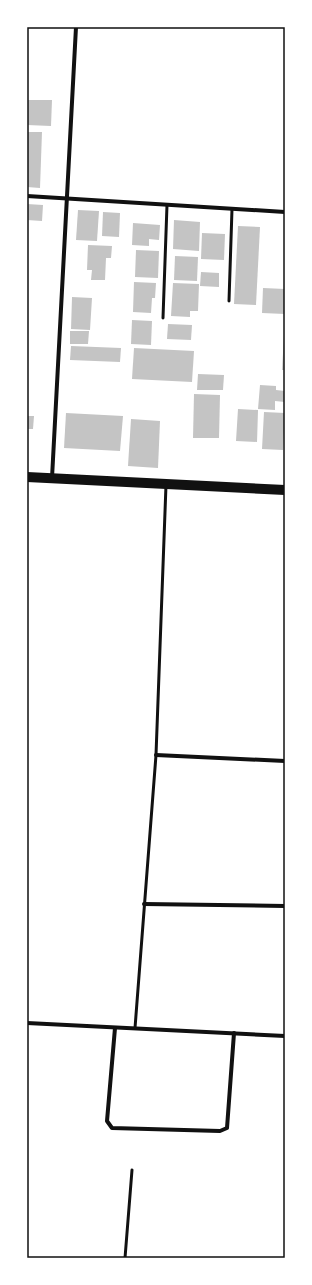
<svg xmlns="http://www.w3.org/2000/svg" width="312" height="1285" viewBox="0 0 312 1285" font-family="'DM Sans',sans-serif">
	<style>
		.building { fill: #c4c4c4 }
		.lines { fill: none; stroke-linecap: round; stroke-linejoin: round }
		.service { stroke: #111; stroke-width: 3 }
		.minor { stroke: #111; stroke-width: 4 }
		.primary { stroke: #111; stroke-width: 10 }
		.neatline { fill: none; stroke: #111; stroke-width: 1.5 }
	</style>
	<rect width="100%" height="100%" fill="#fff"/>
	<g class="building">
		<path d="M27,100h25l-1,26 -24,-1z"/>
		<path d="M27,132h15l-2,56 -13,-1z"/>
		<path d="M27,204l16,1 -1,16 -15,-1z"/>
		<path d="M78,210l21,1 -2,30 -21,-1z"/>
		<path d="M103,212l17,1 -1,24 -17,-1z"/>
		<path d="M174,220l26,2 -1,29 -26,-2z"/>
		<path d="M133,223l27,2 -1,15 -10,-1v7l-17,-1z"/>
		<path d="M238,226l22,1 -4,78 -22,-1z"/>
		<path d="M202,233l23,1 -1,26 -23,-1z"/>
		<path d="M88,245l24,1 -1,12h-5l-1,22h-14l1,-10h-5z"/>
		<path d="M136,250l23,1 -1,27 -23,-1z"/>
		<path d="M175,256l23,1 -1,24 -23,-1z"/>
		<path d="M201,272l18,1v14l-19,-1z"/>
		<path d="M134,282l22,1 -1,15h-3l-1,15 -18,-1z"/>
		<path d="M173,283l26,1 -1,27h-8v6l-19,-1z"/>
		<path d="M263,288l22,1v25l-23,-1z"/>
		<path d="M72,297l20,1 -2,32 -19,-1z"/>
		<path d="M132,320l20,1 -1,24 -20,-1z"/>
		<path d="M168,324l24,1 -1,15 -24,-1z"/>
		<path d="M70,331h19l-1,13h-18z"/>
		<path d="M284,335h1v35h-3z"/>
		<path d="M71,346l50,2 -1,14 -50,-2z"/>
		<path d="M134,348l60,3 -2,31 -60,-3z"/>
		<path d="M198,374l26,1 -1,15h-26z"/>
		<path d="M260,385l16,1v4l9,1v11l-10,-1v9l-17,-1z"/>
		<path d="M194,394l26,1 -1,43h-26z"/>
		<path d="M238,409l20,1 -1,32 -21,-1z"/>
		<path d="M264,412l21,1v18h-1l-1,19 -21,-1z"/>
		<path d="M66,413l57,3 -3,35 -56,-3z"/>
		<path d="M27,416h7l-1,13h-6z"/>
		<path d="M131,419l29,2 -2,47 -30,-2z"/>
	</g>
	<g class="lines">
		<g class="service">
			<path d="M229,301l3,-92"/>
			<path d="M163,318l4,-113"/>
			<path d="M135,1028l21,-273 10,-270"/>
			<path d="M125,1258l7,-88"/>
		</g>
		<g class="minor">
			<path d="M27,196l258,16"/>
			<path d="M52,478l24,-451"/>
			<path d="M156,755l129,6"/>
			<path d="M144,904l141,2"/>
			<path d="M27,1023l258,13"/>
			<path d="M115,1028l-8,93 5,7 108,3 7,-3 7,-95"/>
		</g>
		<path class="primary" d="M27,477l258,13"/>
	</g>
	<rect width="312" height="1285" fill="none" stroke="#ffffff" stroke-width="56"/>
	<rect x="28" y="28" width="256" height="1229" class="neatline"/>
</svg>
